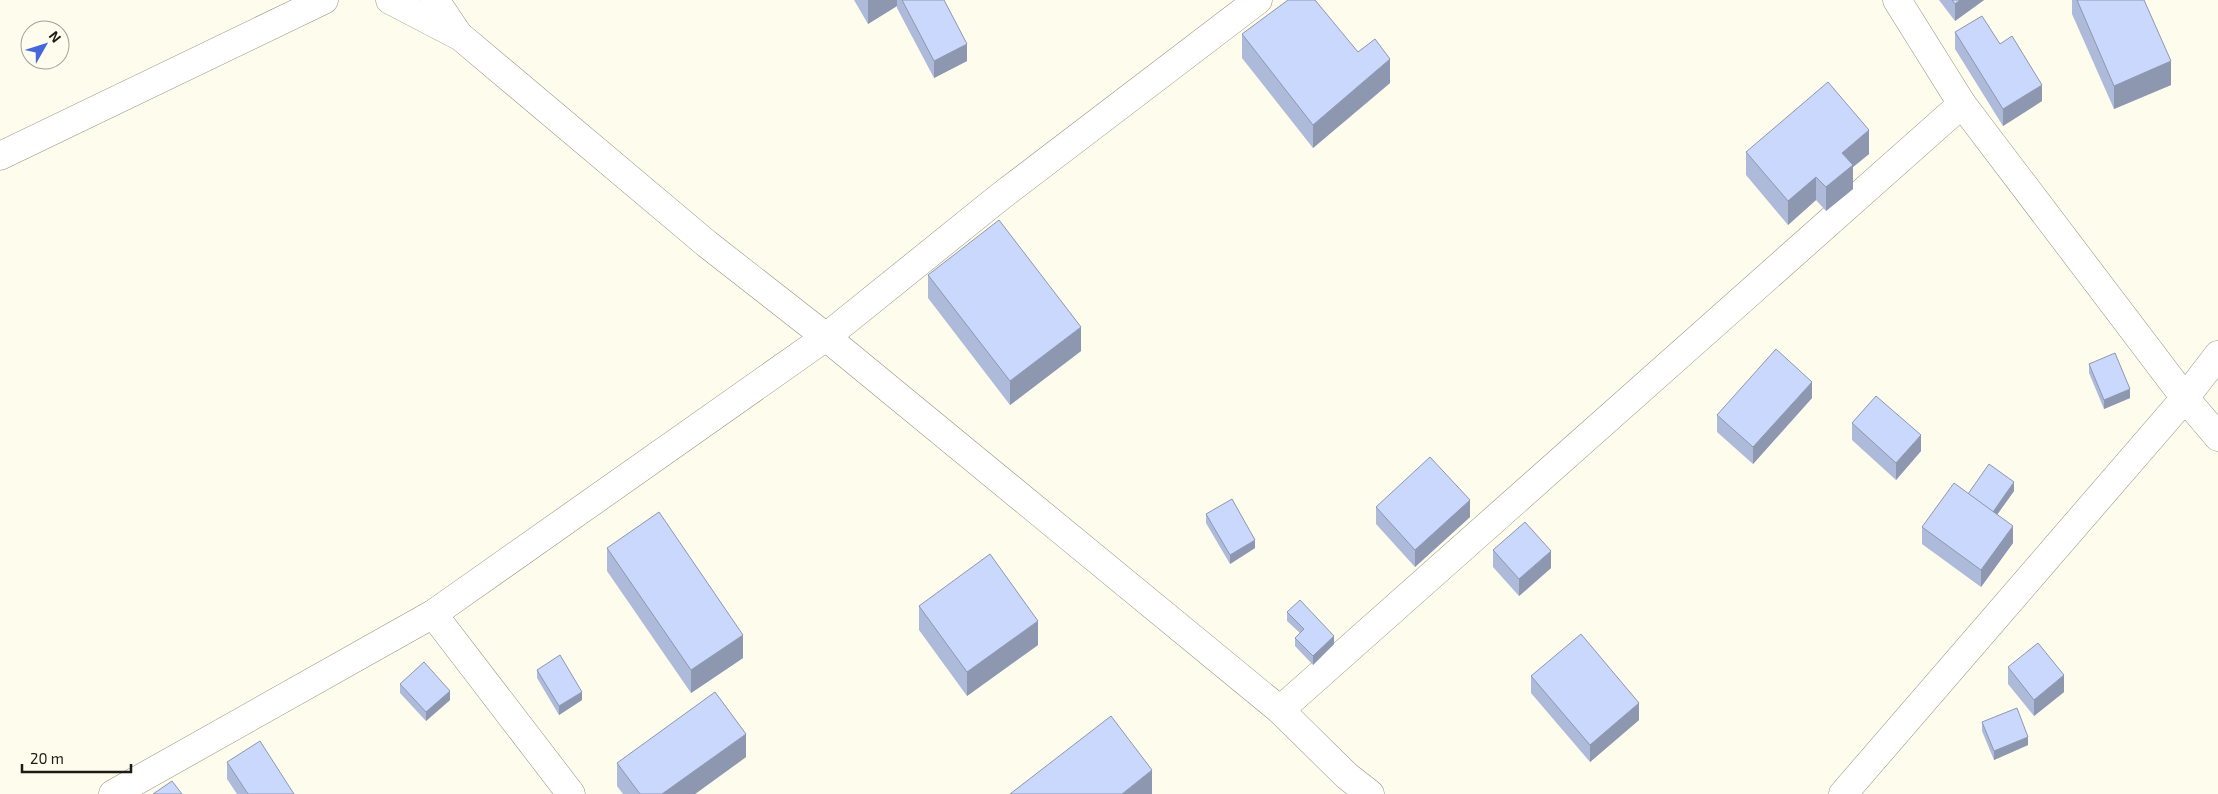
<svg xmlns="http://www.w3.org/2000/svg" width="2218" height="794" viewBox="0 0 2218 794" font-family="'Exo 2',sans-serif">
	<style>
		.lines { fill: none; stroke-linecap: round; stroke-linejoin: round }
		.street-casing { stroke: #94907b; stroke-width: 29 }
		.secondary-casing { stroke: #94907b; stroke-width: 29 }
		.street { stroke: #fff; stroke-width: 28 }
		.secondary { stroke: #fff; stroke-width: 28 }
		.wall { fill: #adbad9 }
		.shaded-wall { fill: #8d97b0 }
		.building { fill: #c9d8fc; stroke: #8d97b0 }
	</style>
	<rect width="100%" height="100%" fill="#fefced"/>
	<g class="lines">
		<g class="street-casing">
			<g id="street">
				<path d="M1897,0l65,104 223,294 33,39"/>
				<path d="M0,156l324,-156"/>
				<path d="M433,614l138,180"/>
				<path d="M1280,710l682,-606"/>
				<path d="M113,794l320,-180 393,-277 175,-141 257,-196"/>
				<path d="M1843,794l342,-396 33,-43"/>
			</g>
		</g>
		<g class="secondary-casing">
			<g id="secondary">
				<path d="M390,0l71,37 246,207 119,93 454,373 67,66 23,18"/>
				<path d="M435,0l23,34"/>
			</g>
		</g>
		<use href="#street" class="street"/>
		<use href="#secondary" class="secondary"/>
	</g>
	<g class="wall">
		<path d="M854,0h90l23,61 -33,17 -37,-70v-2l-29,18z"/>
		<path d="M1939,0h45l-29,21z"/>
		<path d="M2072,0h72l27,85 -57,24 -42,-95z"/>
		<path d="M1955,32l45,12 42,57 -39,25 -48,-77z"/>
		<path d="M1242,34l116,18 32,31 -77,65 -71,-90z"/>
		<path d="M1746,152l123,2 -16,13v22l-27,22 -10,-11 -28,25 -42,-50z"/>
		<path d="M928,275l153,76 -71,54 -82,-107z"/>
		<path d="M2089,364l41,34 -26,11 -15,-36z"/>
		<path d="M1812,398l-59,66 -36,-32v-17z"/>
		<path d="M1852,423l69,28 -25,29 -44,-40z"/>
		<path d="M2014,491l-17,24 16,28 -32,44 -59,-43v-17l46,-33z"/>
		<path d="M1376,507l94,10 -55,50 -39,-43z"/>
		<path d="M1206,514l49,34 -25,16 -24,-41z"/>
		<path d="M607,548l136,110 -52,35 -84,-122z"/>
		<path d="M1493,550l58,18 -32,28 -26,-29z"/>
		<path d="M919,606l119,39 -71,51 -48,-66z"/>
		<path d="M1287,612l47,32 -21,21 -18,-19v-8l5,-5 -13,-12z"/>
		<path d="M2008,667l56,25 -30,24 -26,-32z"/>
		<path d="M537,670l45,30 -23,15 -22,-37z"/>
		<path d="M1531,676l108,44 -49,42 -59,-69z"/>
		<path d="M400,684l50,16 -24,21 -26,-28z"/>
		<path d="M1982,722l46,23 -34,15 -12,-29z"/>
		<path d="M746,757l-51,37h-72l-6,-8v-23z"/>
		<path d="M227,762l67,32h-57l-10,-15z"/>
	</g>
	<g class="shaded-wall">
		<path d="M868,0h29v6l-29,18z"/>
		<path d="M1960,0h24l-29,21v-17z"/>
		<path d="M967,44v17l-33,17v-17z"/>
		<path d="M1390,59v24l-77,65v-23z"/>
		<path d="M2171,61v24l-57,24v-23z"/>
		<path d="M2042,85v16l-39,25v-17z"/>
		<path d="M1869,130v24l-16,13v22l-27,22v-24l16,-34z"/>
		<path d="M1816,177v23l-28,25v-24z"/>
		<path d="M1081,327v24l-71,54v-24z"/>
		<path d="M1812,382v16l-59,66v-17z"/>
		<path d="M2130,389v9l-26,11v-9z"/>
		<path d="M1921,435v16l-25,29v-17z"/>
		<path d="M2014,482v9l-23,32v-9z"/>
		<path d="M1470,500v17l-55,50v-17z"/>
		<path d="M2013,526v17l-32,44v-17z"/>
		<path d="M1255,540v8l-25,16v-9z"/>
		<path d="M1551,551v17l-32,28v-17z"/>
		<path d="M1038,621v24l-71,51v-24z"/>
		<path d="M743,635v23l-52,35v-23z"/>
		<path d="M1334,636v8l-21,21v-9z"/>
		<path d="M2064,675v17l-30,24v-16z"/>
		<path d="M450,691v9l-24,21v-9z"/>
		<path d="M582,692v8l-23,15v-9z"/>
		<path d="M1639,703v17l-49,42v-17z"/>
		<path d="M746,734v23l-51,37h-33z"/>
		<path d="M2028,737v8l-34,15v-9z"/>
		<path d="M1152,770v24h-30z"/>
	</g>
	<g class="building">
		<path d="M902,0h42l23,44 -33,17z"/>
		<path d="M1288,0h27l43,52 17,-13 15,20 -77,66 -71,-91z"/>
		<path d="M1952,0h8l-5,4z"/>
		<path d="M2077,0h67l27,61 -57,25z"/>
		<path d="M1982,16l18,28 12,-8 30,49 -39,24 -48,-77z"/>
		<path d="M1828,82l41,48 -27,23 11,12 -27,22 -10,-10 -28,24 -42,-49z"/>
		<path d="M999,220l82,107 -71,54 -82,-106z"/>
		<path d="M1776,349l36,33 -59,65 -36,-32z"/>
		<path d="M2115,353l15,36 -26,11 -15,-36z"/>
		<path d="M1876,396l45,39 -25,28 -44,-40z"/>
		<path d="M1430,457l40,43 -55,50 -39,-43z"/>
		<path d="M1989,464l25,18 -21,30 -25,-18z"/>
		<path d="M1954,483l59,43 -32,44 -59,-43z"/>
		<path d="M1232,499l23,41 -25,15 -24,-41z"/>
		<path d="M659,512l84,123 -52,35 -84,-122z"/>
		<path d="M1525,522l26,29 -32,28 -26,-29z"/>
		<path d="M990,554l48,67 -71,51 -48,-66z"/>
		<path d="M1300,600l34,36 -21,20 -18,-18 9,-9 -17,-17z"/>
		<path d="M1581,634l58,69 -49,42 -59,-69z"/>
		<path d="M2038,643l26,32 -30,25 -26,-33z"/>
		<path d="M560,655l22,37 -23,14 -22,-36z"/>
		<path d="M424,662l26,29 -24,21 -26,-28z"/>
		<path d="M715,692l31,42 -84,60h-22l-23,-31z"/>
		<path d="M2017,708l11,29 -34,14 -12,-29z"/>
		<path d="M1111,716l41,54 -30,24h-112z"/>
		<path d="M260,741l34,53h-46l-21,-32z"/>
		<path d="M172,781l10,13h-29z"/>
	</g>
	<g transform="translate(45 45) rotate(51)"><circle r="24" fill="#fefced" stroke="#a4a296"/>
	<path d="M0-4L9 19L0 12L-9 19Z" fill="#4567da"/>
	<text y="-8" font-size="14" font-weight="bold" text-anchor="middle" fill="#1d1b13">N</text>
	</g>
	<path d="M22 764v8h109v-8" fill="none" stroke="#1d1b13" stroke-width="2.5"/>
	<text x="30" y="764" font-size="15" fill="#1d1b13" stroke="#fefced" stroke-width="4" paint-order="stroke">20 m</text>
</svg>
